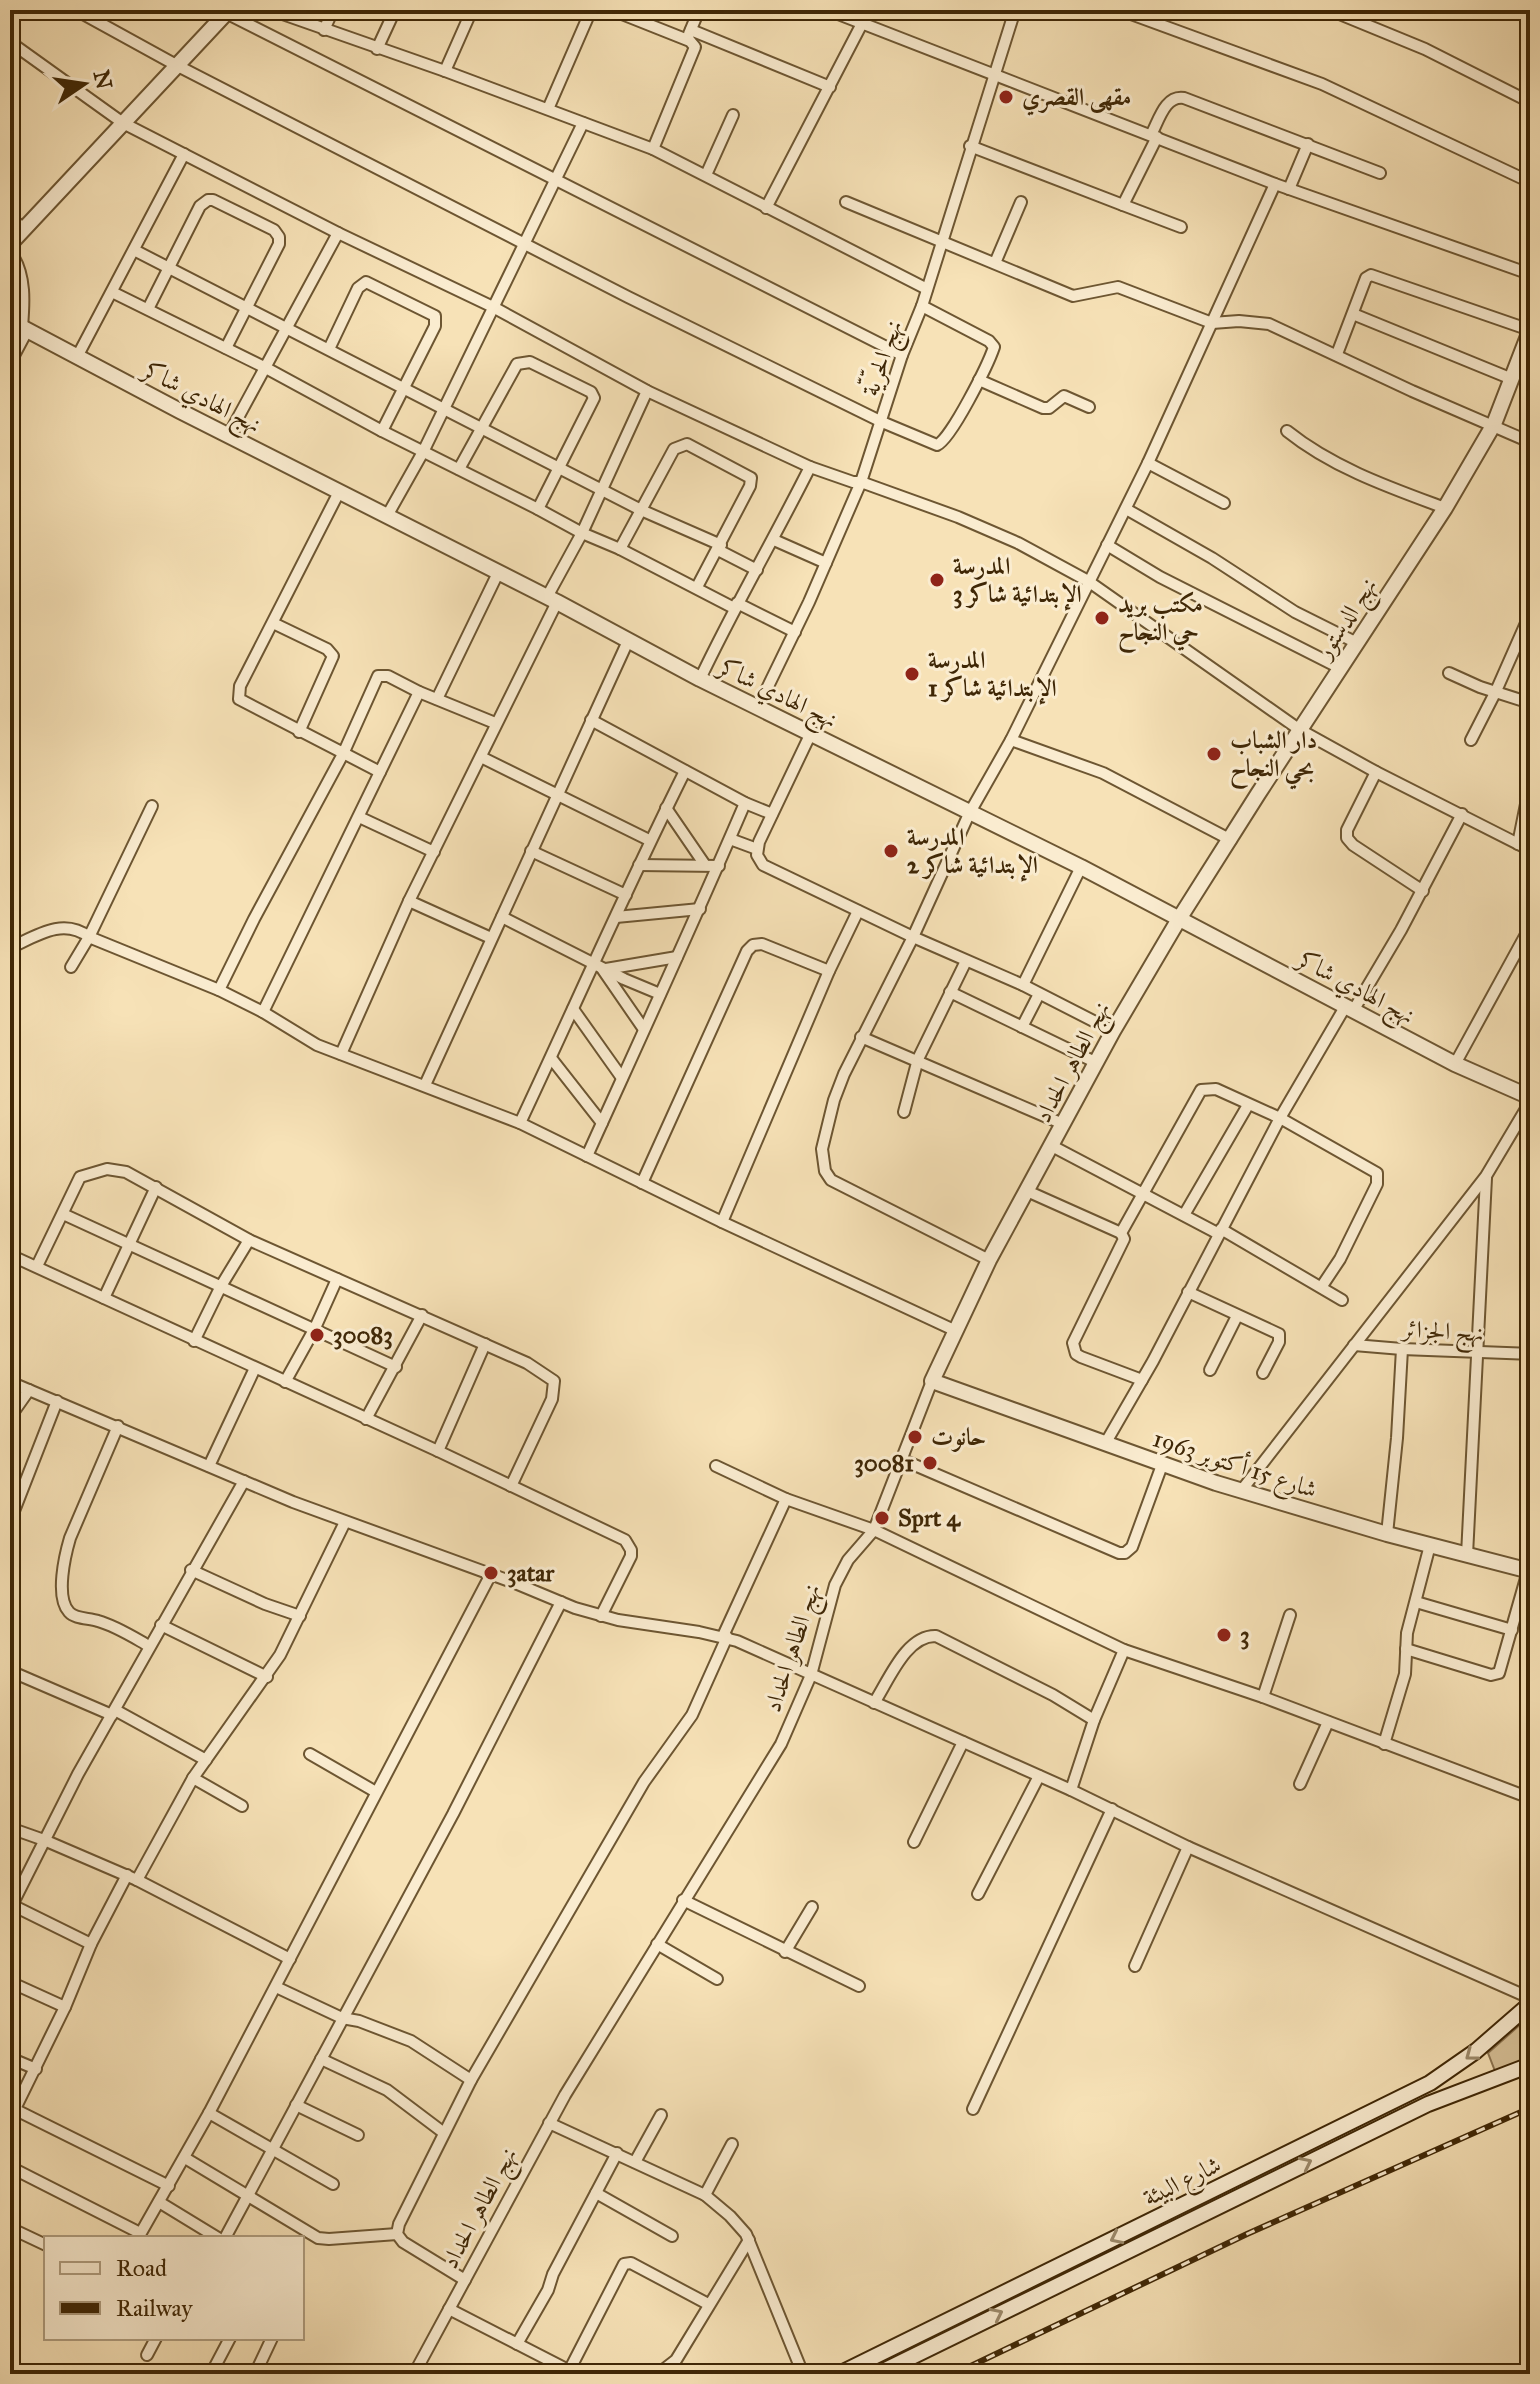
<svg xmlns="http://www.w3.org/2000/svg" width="1540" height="2384" viewBox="0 0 1540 2384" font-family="'IM FELL Great Primer',Amiri,serif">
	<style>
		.green { fill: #d8c299; stroke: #8c7450; stroke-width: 2 }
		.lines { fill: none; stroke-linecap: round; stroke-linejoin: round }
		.minor-casing { stroke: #6d5632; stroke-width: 14 }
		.tertiary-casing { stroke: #6d5632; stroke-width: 18 }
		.secondary-casing { stroke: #3f2706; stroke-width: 18 }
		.minor { stroke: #faecd0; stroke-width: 10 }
		.tertiary { stroke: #faecd0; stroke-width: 14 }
		.secondary { stroke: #faecd0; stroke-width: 14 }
		.rail-casing { stroke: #3f2706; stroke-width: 6 }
		.rail { stroke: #faecd0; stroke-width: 3; stroke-dasharray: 9; stroke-linecap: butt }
		.oneway { stroke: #9c8a6b }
		.poi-dot { fill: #8f2418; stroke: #faecd0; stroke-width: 3 }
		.labels { text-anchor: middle; stroke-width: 6; stroke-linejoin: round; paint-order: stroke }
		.poi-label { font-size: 24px; font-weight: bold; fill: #3f2706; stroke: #faecd0; text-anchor: start }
		.street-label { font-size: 24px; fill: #3f2706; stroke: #faecd0 }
	</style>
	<rect width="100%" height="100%" fill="#f7e2b7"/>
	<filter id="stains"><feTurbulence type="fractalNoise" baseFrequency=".0025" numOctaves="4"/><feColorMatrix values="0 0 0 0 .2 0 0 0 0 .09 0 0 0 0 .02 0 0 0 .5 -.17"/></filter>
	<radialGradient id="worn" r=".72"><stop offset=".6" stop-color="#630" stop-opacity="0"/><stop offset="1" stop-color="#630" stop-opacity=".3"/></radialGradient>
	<path class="green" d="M1530,2016v42l-35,13 -7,-18z"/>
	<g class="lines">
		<g class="minor-casing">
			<g id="minor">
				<path d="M76,10l100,55 452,232 254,125 55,23c14,-6 51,-80 57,-98l-5,-6 -67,-35"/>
				<path d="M271,10l174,61 208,78 274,140"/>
				<path d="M612,10l78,31 5,6 -42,102"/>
				<path d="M828,10l447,174 255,90"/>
				<path d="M1120,10l202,74 208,98"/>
				<path d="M1330,10l95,39 105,53"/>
				<path d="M226,13l676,342"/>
				<path d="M10,26l8,-16"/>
				<path d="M324,30l9,-20"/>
				<path d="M691,30l139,57"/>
				<path d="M689,34l10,-24"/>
				<path d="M10,42l113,81 215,110 155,74 154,84 163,76 43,15h8l97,35 60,26 70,38 212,149 76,42 154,78"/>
				<path d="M377,49l18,-39"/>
				<path d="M445,71l27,-61"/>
				<path d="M548,109l43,-99"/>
				<path d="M1151,135c8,-15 14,-40 33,-37l196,75"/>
				<path d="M1157,137l-34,68 58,22"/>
				<path d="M970,146l153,59"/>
				<path d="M706,175l27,-60"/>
				<path d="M1289,189l19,-45"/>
				<path d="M846,202l227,94 45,-9 94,36 27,-2 30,3 143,67 118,51"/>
				<path d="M766,208l103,-198"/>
				<path d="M10,219l14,9"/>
				<path d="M134,250l507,260 80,35"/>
				<path d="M995,263l26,-61"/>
				<path d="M112,292l154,76 116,63 156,78 44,24 38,16 114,59"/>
				<path d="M148,309l52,-103 8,-6h5l61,30 5,7v7l-53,104"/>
				<path d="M1353,314l159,65"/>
				<path d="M329,349l29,-61 8,-6 69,34v10l-53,105"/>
				<path d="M1337,354l29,-76 5,-3 159,55"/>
				<path d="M77,357l107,-203"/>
				<path d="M10,363l17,-32"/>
				<path d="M979,380l64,28h6l15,-12 25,11"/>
				<path d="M1287,431c46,37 104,57 158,77"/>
				<path d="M228,436l110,-203"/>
				<path d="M1148,463l76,40"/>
				<path d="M459,469l58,-105 13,-2 61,30 3,6 -56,111"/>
				<path d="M339,492l-99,194 -1,13 141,73"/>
				<path d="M1126,509l86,49 83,54 62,31"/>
				<path d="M387,516l36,-64 160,-329"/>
				<path d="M774,540l52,23"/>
				<path d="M1107,545l53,32 180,91"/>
				<path d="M620,549l54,-100 13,-5 64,34 -1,8 -53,101"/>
				<path d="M718,550l39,20"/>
				<path d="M547,597l35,-64 65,-142"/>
				<path d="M737,603l58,29"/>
				<path d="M273,623l54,26 6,7 -34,76"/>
				<path d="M1449,673l31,14 50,16"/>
				<path d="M700,679c34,-72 74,-140 110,-212"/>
				<path d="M437,699l61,-126"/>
				<path d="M758,707l51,-105 52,-120 41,-127 20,-49 93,-296"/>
				<path d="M591,720l154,83 27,11"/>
				<path d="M811,733l-52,109 -2,13 6,10 150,72 110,48 90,46"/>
				<path d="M1011,740l92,33 128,67"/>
				<path d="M1471,740l25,-49 34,-77"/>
				<path d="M481,757l168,83"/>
				<path d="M1376,772l-29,58v8l6,7 70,46"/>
				<path d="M666,808l39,57"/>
				<path d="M359,817l75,35"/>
				<path d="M730,839l27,10"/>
				<path d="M1518,844l12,-60"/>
				<path d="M531,851l95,44"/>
				<path d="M639,865l80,1"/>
				<path d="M409,901l82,37"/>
				<path d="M502,917l122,62 36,15"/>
				<path d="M616,917l84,-8"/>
				<path d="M10,948c26,-12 53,-31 79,-11l130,53 44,22 54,33 203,78 202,99 232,108"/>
				<path d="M71,967l18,-30 63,-131"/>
				<path d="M606,969l71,-12"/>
				<path d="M603,970l40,58"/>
				<path d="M1023,985l58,-118"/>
				<path d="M219,990l35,-71 89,-165 35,-78h10l31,16 76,31"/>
				<path d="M950,992l147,71"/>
				<path d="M573,1009l49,69"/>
				<path d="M1353,1011l48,-81 61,-116"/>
				<path d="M263,1012l156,-320"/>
				<path d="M1022,1027l17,-33"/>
				<path d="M861,1037l202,87"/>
				<path d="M341,1054l68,-153 148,-299"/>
				<path d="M551,1058l51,65"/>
				<path d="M1455,1064l75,-137"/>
				<path d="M425,1085l203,-444"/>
				<path d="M904,1112l14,-53 48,-98"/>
				<path d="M520,1123c55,-117 107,-236 165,-352"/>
				<path d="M1052,1146l167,88"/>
				<path d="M587,1156c53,-117 107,-234 158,-353"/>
				<path d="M642,1183l105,-232 6,-6 9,-1 67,27"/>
				<path d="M1027,1191l94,42"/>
				<path d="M63,1214l333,153"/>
				<path d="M1184,1215l64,-110"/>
				<path d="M722,1222l107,-251 29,-60"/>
				<path d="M1221,1229l121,71"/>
				<path d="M10,1255l428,196 187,89 6,10v6l-30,60"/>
				<path d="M989,1260l-158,-80 -6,-9 -3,-22 12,-49 10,-26 69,-137 56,-123 42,-74 137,-277 127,-279"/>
				<path d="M37,1266l43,-89 27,-8 19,3 123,68 278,123 27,18 -2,18 -41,87"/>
				<path d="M1188,1292l91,42v8l-16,31"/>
				<path d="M104,1298l52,-111"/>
				<path d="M194,1341l27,-55 28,-46"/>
				<path d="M1354,1345l48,4 128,5"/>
				<path d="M1210,1370l27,-54"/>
				<path d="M1142,1380l-61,-23 -5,-3 -3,-11 51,-104 -3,-6 80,-143 15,-1 64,29 97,55v11l-37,75 -18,27"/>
				<path d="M10,1382l283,120 222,81 60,25 43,12 81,12 38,9 334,149 117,57 342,151"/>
				<path d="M285,1382l30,-54 22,-49"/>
				<path d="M10,1417l19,-27"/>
				<path d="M366,1419l56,-104"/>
				<path d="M118,1426l-48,112c-5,17 -15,59 -1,74 6,7 20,6 29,9 18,5 35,16 51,25"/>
				<path d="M1105,1444l48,-83 127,-243 65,-111"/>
				<path d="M438,1451l47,-107"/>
				<path d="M903,1460l216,93h6l7,-6 30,-82"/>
				<path d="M209,1466l46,-98"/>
				<path d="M716,1466l70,33 88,31 250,120 139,47 267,101"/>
				<path d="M1241,1491l245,-315 44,-74"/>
				<path d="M14,1511l43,-110"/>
				<path d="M1387,1534l10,-96 5,-89"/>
				<path d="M1467,1555l19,-377"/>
				<path d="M191,1570l74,34 35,12"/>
				<path d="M1416,1602l96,28"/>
				<path d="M161,1625l106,52"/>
				<path d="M723,1636l63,-137"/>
				<path d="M1406,1649l85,26 8,-2 29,-102"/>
				<path d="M10,1671l102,44"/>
				<path d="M1263,1697l27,-82"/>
				<path d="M874,1703c15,-23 32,-68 62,-67l117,59 41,25"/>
				<path d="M115,1710l91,50"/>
				<path d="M1384,1744l21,-70 2,-41 23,-88"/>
				<path d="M310,1754l66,38"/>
				<path d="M193,1778l49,28"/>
				<path d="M1300,1784l28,-62"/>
				<path d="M1071,1790l23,-70 30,-70"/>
				<path d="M10,1828l34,12 93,40 153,79"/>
				<path d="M914,1842l49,-100"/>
				<path d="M137,1880l56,-102 87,-123 65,-133"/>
				<path d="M978,1894l61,-118"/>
				<path d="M683,1900l176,86"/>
				<path d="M12,1905l79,39"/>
				<path d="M10,1909l68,-135 166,-293"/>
				<path d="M657,1944l60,35"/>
				<path d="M785,1952l27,-45"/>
				<path d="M1135,1966l53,-119"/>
				<path d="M10,1982l55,25"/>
				<path d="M276,1987l66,31 17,3 52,20 60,39"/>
				<path d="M10,2058l26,11"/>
				<path d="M321,2059l66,31 57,43"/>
				<path d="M296,2105l62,30"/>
				<path d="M14,2109l155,77"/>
				<path d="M973,2109l139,-300"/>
				<path d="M209,2113l124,71"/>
				<path d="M10,2119l55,-112 26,-63 36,-69"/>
				<path d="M549,2123l156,72 27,-51"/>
				<path d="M185,2158l133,80 11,1 68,-5"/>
				<path d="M635,2162l26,-47"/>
				<path d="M10,2167l130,66"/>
				<path d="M596,2193l76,43"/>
				<path d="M705,2195l25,21 16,18 57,140"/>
				<path d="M159,2202l59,36"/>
				<path d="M10,2228l36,17"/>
				<path d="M138,2238l71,-125 282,-539"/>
				<path d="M225,2238l228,-424 108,-212"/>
				<path d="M465,2280l-62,-38 -6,-8 2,-10 72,-144 173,-298 48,-67 35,-78"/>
				<path d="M449,2309l123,63"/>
				<path d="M517,2344l31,-54 5,-16 64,-121"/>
				<path d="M147,2355l9,-17"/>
				<path d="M569,2371l55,-107 7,-1 77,41"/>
				<path d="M211,2374l19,-36"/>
				<path d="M255,2374l17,-36"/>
				<path d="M414,2374l151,-279 216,-351 30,-69 24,-90 13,-25 26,-30 58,-149"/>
				<path d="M658,2374l18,-14 73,-120"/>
			</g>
		</g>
		<g class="tertiary-casing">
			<g id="tertiary">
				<path d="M10,244l219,-234"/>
				<path d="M10,255c14,21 12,48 10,72"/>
				<path d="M10,321l170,90 377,191 143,77 381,188 374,197 75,33"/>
				<path d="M1530,331l-36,93 -49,84 -187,286 -79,125 -66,112 -124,229 -57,121 284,102 171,51 143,37"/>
			</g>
		</g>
		<g class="secondary-casing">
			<g id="secondary">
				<path d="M839,2374l591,-291 46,-32 54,-47"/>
				<path d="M877,2374l551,-270 102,-39"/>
			</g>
		</g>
		<use href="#minor" class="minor"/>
		<use href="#tertiary" class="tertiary"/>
		<use href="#secondary" class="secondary"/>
		<g class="rail-casing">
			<path id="rail" d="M954,2374l293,-140 283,-126"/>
		</g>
		<use href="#rail" class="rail"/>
	</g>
	<defs><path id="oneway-chevron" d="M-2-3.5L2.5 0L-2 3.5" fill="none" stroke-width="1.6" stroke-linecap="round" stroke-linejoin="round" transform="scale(2)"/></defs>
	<g class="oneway">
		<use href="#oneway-chevron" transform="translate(1471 2055) rotate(143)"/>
		<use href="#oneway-chevron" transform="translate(1306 2163) rotate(-26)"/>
		<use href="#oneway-chevron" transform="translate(1116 2238) rotate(154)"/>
		<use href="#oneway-chevron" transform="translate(997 2314) rotate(-26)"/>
	</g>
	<g class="poi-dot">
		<circle cx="1006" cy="97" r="8"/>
		<circle cx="937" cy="580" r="8"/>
		<circle cx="1102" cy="618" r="8"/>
		<circle cx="912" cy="674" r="8"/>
		<circle cx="1214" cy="754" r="8"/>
		<circle cx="891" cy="851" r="8"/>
		<circle cx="317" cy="1335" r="8"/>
		<circle cx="915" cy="1437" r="8"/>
		<circle cx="930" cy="1463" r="8"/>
		<circle cx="882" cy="1518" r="8"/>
		<circle cx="491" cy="1573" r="8"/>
		<circle cx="1224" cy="1635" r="8"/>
	</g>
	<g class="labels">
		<g class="poi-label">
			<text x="1022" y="105">مقهى القصري</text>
			<text x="953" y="574">المدرسة<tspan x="953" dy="28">الإبتدائية شاكر 3</tspan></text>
			<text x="1118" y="612">مكتب بريد<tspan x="1118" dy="28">حي النجاح</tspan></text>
			<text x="928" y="668">المدرسة<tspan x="928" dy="28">الإبتدائية شاكر 1</tspan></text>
			<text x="1230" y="748">دار الشباب<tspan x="1230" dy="28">بحي النجاح</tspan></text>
			<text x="907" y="845">المدرسة<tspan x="907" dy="28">الإبتدائية شاكر 2</tspan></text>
			<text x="333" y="1343">30083</text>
			<text x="931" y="1445">حانوت</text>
			<text x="914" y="1471" text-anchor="end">30081</text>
			<text x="898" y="1526">Sprt 4</text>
			<text x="507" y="1581">3atar</text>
			<text x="1240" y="1643">3</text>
		</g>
		<g class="street-label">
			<text transform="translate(882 358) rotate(-71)" y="8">نهج الحرّيّة</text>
			<text transform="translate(202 397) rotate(27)" y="8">نهج الهادي شاكر</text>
			<text transform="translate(1346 618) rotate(-57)" y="8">نهج الدستور</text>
			<text transform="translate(778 693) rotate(26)" y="8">نهج الهادي شاكر</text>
			<text transform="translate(1356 987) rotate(28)" y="8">نهج الهادي شاكر</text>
			<text transform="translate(1072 1062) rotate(-62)" y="8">نهج الطاهر الحداد</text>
			<text transform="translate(1443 1331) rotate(3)" y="8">نهج الجزائر</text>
			<text transform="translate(1235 1464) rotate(18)" y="8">شارع 15 أكتوبر 1963</text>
			<text transform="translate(792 1648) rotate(-72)" y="8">نهج الطاهر الحداد</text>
			<text transform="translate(1182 2181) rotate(-26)" y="8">شارع البيئة</text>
			<text transform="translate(479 2208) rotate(-62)" y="8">نهج الطاهر الحداد</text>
		</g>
	</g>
	<rect width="1540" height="2384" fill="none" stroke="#f7e2b7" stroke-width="40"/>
	<rect x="12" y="12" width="1516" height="2360" fill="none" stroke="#3f2706" stroke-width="4"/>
	<rect x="20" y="20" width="1500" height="2344" fill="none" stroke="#3f2706" stroke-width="2"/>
	<rect x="44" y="2236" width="260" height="104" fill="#faecd0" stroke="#af9d7f" stroke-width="2"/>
	<rect x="60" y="2262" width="40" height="12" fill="#faecd0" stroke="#af9d7f" stroke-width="2"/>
	<text x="116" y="2276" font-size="24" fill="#3f2706">Road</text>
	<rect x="60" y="2302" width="40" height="12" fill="#3f2706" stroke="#af9d7f" stroke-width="2"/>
	<text x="116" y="2316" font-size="24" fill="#3f2706">Railway</text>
	<g transform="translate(84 84) rotate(77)" stroke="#faecd0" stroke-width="6" paint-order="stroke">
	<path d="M0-6L14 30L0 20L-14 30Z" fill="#3f2706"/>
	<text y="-12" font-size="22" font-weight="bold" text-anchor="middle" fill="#3f2706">N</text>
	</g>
	<rect width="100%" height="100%" filter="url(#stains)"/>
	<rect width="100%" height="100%" fill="url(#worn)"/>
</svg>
